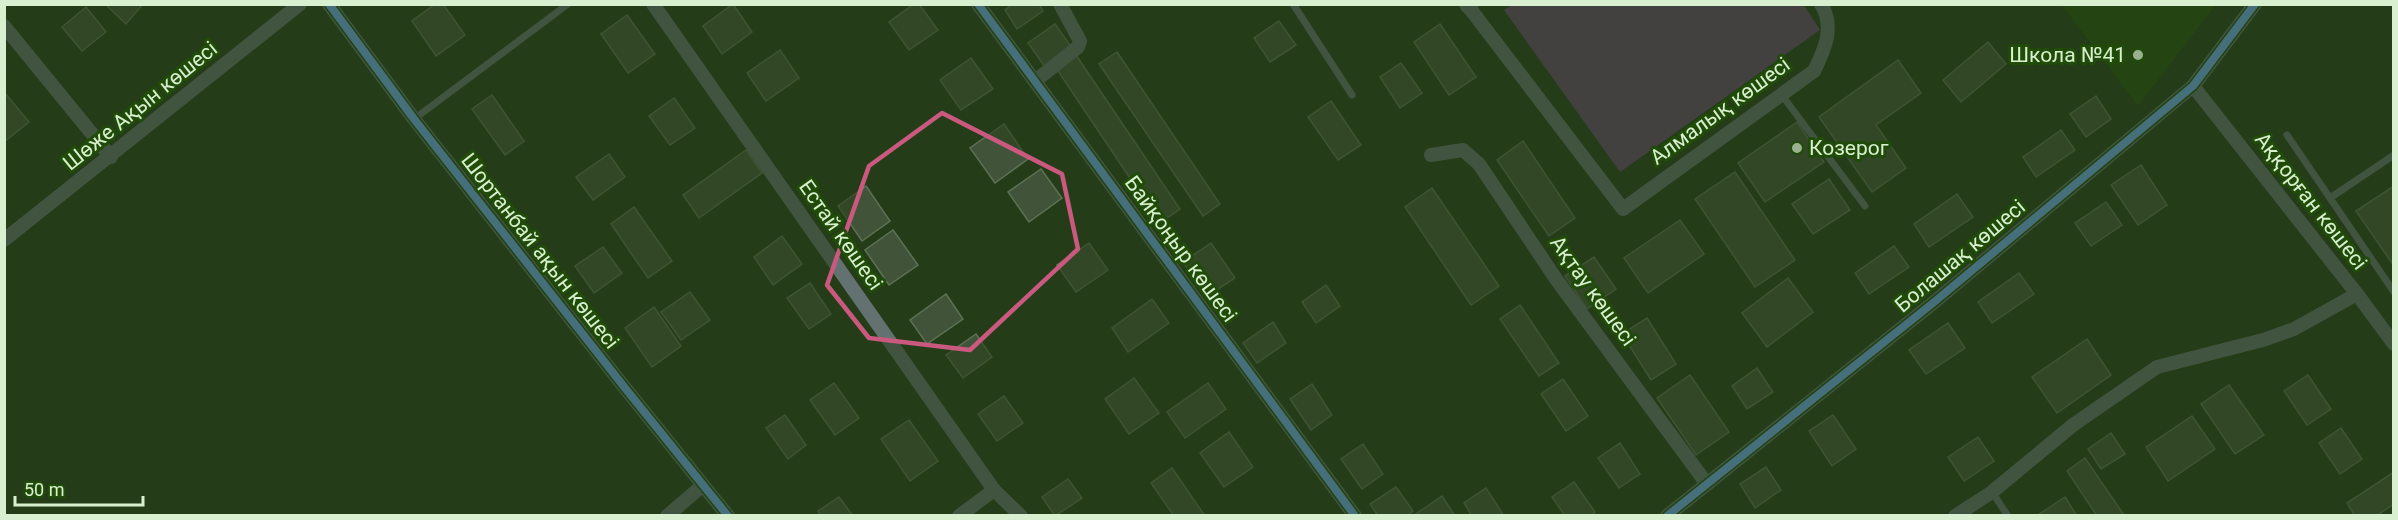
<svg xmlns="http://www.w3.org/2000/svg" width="2398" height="520" viewBox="0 0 2398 520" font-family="Roboto,sans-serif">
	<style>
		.built { fill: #24510a }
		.green { fill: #66486f }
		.building { fill: #415439; stroke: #5d7154; stroke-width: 1.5 }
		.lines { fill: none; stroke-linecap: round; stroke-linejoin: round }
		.service { stroke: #637171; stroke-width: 7 }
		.minor { stroke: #637171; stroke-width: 14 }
		.tertiary { stroke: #637171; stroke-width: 16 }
		.cycleway-casing { stroke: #204b09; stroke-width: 11 }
		.cycleway { stroke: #6dadf4; stroke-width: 8 }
		.marked { fill: none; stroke: #c9597e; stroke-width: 4.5; stroke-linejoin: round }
		.poi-dot { fill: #99b18f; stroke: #204b09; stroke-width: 2 }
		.labels { text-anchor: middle; stroke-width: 6; stroke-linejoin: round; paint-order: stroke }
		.poi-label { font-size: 21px; fill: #d8f0cf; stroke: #204b09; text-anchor: end }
		.street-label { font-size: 21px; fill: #d8f0cf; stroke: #204b09 }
	</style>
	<rect width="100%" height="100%" fill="#243c18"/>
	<path class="built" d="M2062,5h153l-77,101z"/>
	<path class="green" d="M1512,5h292l16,25 -200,142 -116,-162z"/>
	<g class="building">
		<path d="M105,4h38l-17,20z"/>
		<path d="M435,4h8l22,31 -29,21 -24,-35z"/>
		<path d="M733,4l19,28 -30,22 -19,-28z"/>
		<path d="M914,4h5l19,26 -29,20 -20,-28z"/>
		<path d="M1013,4h26l4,7 -26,18 -12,-19z"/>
		<path d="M86,7l20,25 -24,19 -20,-24z"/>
		<path d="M627,15l28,39 -27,19 -27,-39z"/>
		<path d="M1279,21l17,24 -26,17 -16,-24z"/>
		<path d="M1055,24l17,24 -27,19 -17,-24z"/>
		<path d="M1440,24l36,53 -27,18 -35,-53z"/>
		<path d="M1988,42l18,22 -45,38 -18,-22z"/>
		<path d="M780,50l19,28 -33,23 -19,-28z"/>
		<path d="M1117,52l103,152 -17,12 -104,-152z"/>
		<path d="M1076,55l104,154 -20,14 -104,-155z"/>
		<path d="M971,58l22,31 -32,21 -21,-30z"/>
		<path d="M1898,60l23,33 -45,32 30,43 -34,24 -53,-75z"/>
		<path d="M1401,63l21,30 -22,15 -20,-31z"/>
		<path d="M4,92l25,30 -25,20z"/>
		<path d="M492,95l32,46 -19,14 -33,-46z"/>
		<path d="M2096,96l15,23 -25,18 -16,-23z"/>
		<path d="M674,98l21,30 -25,17 -21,-29z"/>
		<path d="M1331,101l30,44 -23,15 -30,-43z"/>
		<path d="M1797,122l27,40 -59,40 -27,-39z"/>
		<path d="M1004,124l24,35 -33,24 -25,-35z"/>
		<path d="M2061,130l14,20 -39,27 -13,-20z"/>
		<path d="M1523,141l52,77 -26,18 -52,-76z"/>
		<path d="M746,150l16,23 -63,45 -16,-23z"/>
		<path d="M609,154l16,23 -32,23 -17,-23z"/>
		<path d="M2141,165l26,40 -29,20 -27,-40z"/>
		<path d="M1041,169l21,29 -33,24 -21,-30z"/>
		<path d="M1735,172l60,88 -40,27 -60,-88z"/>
		<path d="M1829,179l21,31 -37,24 -21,-30z"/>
		<path d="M866,186l24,35 -28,20 -24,-35z"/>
		<path d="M2394,186v80l-38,-55z"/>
		<path d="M1432,188l67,98 -28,19 -66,-98z"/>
		<path d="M1957,194l16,23 -44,30 -15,-23z"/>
		<path d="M2106,202l16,23 -31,21 -16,-23z"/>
		<path d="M634,207l38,54 -24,17 -37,-54z"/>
		<path d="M1680,220l24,34 -56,39 -24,-35z"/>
		<path d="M893,230l25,35 -29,20 -24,-35z"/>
		<path d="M782,236l20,28 -29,21 -19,-28z"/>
		<path d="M1089,243l19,27 -32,22 -19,-27z"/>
		<path d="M1211,243l24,35 -29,19 -23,-35z"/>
		<path d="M1894,246l15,21 -40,27 -14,-21z"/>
		<path d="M603,247l19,26 -28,20 -19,-27z"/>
		<path d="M1594,257l22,32 -29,20 -22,-33z"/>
		<path d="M2019,273l15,21 -42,29 -14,-21z"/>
		<path d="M1788,278l25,34 -46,35 -25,-34z"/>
		<path d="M810,283l21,31 -22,15 -22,-31z"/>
		<path d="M1326,285l14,21 -24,17 -14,-21z"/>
		<path d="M690,292l20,28 -29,20 -20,-28z"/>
		<path d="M946,294l17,25 -36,25 -17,-24z"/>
		<path d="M1152,299l17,24 -41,29 -16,-24z"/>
		<path d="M1520,305l39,58 -20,13 -39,-57z"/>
		<path d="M654,307l27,39 -29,21 -27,-39z"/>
		<path d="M1647,318l29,46 -25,16 -29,-46z"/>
		<path d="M1273,322l13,21 -29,20 -14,-20z"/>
		<path d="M1948,323l17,25 -39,26 -17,-24z"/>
		<path d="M976,334l16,23 -29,21 -17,-23z"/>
		<path d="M2087,339l24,36 -54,38 -25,-36z"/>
		<path d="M1757,368l16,24 -26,17 -15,-23z"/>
		<path d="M1690,375l39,57 -33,23 -39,-57z"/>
		<path d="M2308,375l23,34 -24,16 -23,-34z"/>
		<path d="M1134,378l25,35 -30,21 -24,-35z"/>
		<path d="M1563,379l25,37 -22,15 -25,-37z"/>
		<path d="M834,383l25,35 -24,17 -25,-35z"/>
		<path d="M1208,383l18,26 -41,29 -18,-26z"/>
		<path d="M1312,384l20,31 -21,15 -21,-31z"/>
		<path d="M2229,385l35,50 -29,19 -34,-50z"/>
		<path d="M1004,396l19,27 -26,18 -19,-27z"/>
		<path d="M785,415l21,30 -18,14 -22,-31z"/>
		<path d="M1833,415l23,34 -24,17 -23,-35z"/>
		<path d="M2192,416l23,33 -47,32 -22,-34z"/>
		<path d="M909,420l29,41 -28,20 -29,-42z"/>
		<path d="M2341,428l21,31 -22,15 -21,-31z"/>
		<path d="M1229,432l24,35 -29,20 -24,-34z"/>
		<path d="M2111,433l14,21 -24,15 -13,-20z"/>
		<path d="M1978,437l16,24 -30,20 -16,-24z"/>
		<path d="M1620,443l20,31 -21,14 -21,-30z"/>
		<path d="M1363,444l20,30 -21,15 -21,-30z"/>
		<path d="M2085,458l39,57 -1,1h-26l-30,-45z"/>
		<path d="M1766,467l15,23 -26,18 -15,-24z"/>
		<path d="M1172,468l33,48h-31l-23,-33z"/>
		<path d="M2394,472v32l-18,12h-21l-8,-13z"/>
		<path d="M1068,479l14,19 -27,18 -13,-19z"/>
		<path d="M1574,482l21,30 -5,4h-25l-13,-19z"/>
		<path d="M1396,487l17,24 -6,5h-29l-8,-12z"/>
		<path d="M1486,488l18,28h-32l-8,-13z"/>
		<path d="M1442,496l13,20h-38l-1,-2z"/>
		<path d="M839,497l14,19h-32l-3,-5z"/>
		<path d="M2065,497l12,19h-39v-1z"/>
	</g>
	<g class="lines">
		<g class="service">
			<path d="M1293,4l59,91"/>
			<path d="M1781,94l84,112"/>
			<path d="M414,119l154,-115"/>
			<path d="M2287,135l107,157"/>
			<path d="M2330,198l64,-43"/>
			<path d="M1992,492l16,24"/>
		</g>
		<g class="minor">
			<path d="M329,4l85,115 211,269 103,128"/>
			<path d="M653,4l341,486 27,26"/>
			<path d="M978,4l377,512"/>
			<path d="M1468,6l155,203 191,-138c11,-22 21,-44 7,-67"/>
			<path d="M4,26l107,131"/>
			<path d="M1035,81l43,-34 2,-6 -20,-37"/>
			<path d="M2193,86l164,208 37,50"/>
			<path d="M1431,155l32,-5 16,14 77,115 151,205"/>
			<path d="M4,240l296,-236"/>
			<path d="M667,516l35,-30"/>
			<path d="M959,516l35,-26"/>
			<path d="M1667,516l266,-213 260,-217 62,-82"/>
			<path d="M1955,516l37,-24 81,-67 84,-58 106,-27 31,-11 63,-35"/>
		</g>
		<path class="tertiary" d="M1467,4l1,2 3,-2"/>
		<g class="cycleway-casing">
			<g id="cycleway">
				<path d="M329,4l85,115 211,269 103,128"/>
				<path d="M978,4l377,512"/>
				<path d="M1667,516l266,-213 260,-217 62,-82"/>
			</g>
		</g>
		<use href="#cycleway" class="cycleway"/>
	</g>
	<path d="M0 0H2398V520H0ZM942,113l120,61 16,75 -108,101 -101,-12 -42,-53 42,-119z" fill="#243c18" fill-opacity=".55" fill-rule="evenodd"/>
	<path class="marked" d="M942,113l120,61 16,75 -108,101 -101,-12 -42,-53 42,-119z"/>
	<g class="poi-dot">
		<circle cx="2138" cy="55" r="6"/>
		<circle cx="1797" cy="148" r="6"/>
	</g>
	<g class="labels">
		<g class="poi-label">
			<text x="2126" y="62">Школа №41</text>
			<text x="1809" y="155" text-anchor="start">Козерог</text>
		</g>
		<g class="street-label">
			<text transform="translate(140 106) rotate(-39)" y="7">Шөже Ақын көшесі</text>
			<text transform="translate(1720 111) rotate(-36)" y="7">Алмалық көшесі</text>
			<text transform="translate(2311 201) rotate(52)" y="7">Аққорған көшесі</text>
			<text transform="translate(841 235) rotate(55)" y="7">Естай көшесі</text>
			<text transform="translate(1181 249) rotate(54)" y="7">Байқоңыр көшесі</text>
			<text transform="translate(540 251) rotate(52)" y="7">Шортанбай ақын көшесі</text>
			<text transform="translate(1960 256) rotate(-40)" y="7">Болашақ көшесі</text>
			<text transform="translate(1593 291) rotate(54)" y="7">Ақтау көшесі</text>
		</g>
	</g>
	<rect width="2398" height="520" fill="none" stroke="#d8f0cf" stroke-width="12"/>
	<path d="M15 496v9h128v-9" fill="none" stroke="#d8f0cf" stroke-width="3"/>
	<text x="24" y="496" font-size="18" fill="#d8f0cf" stroke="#204b09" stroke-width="4.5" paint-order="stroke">50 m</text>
</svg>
